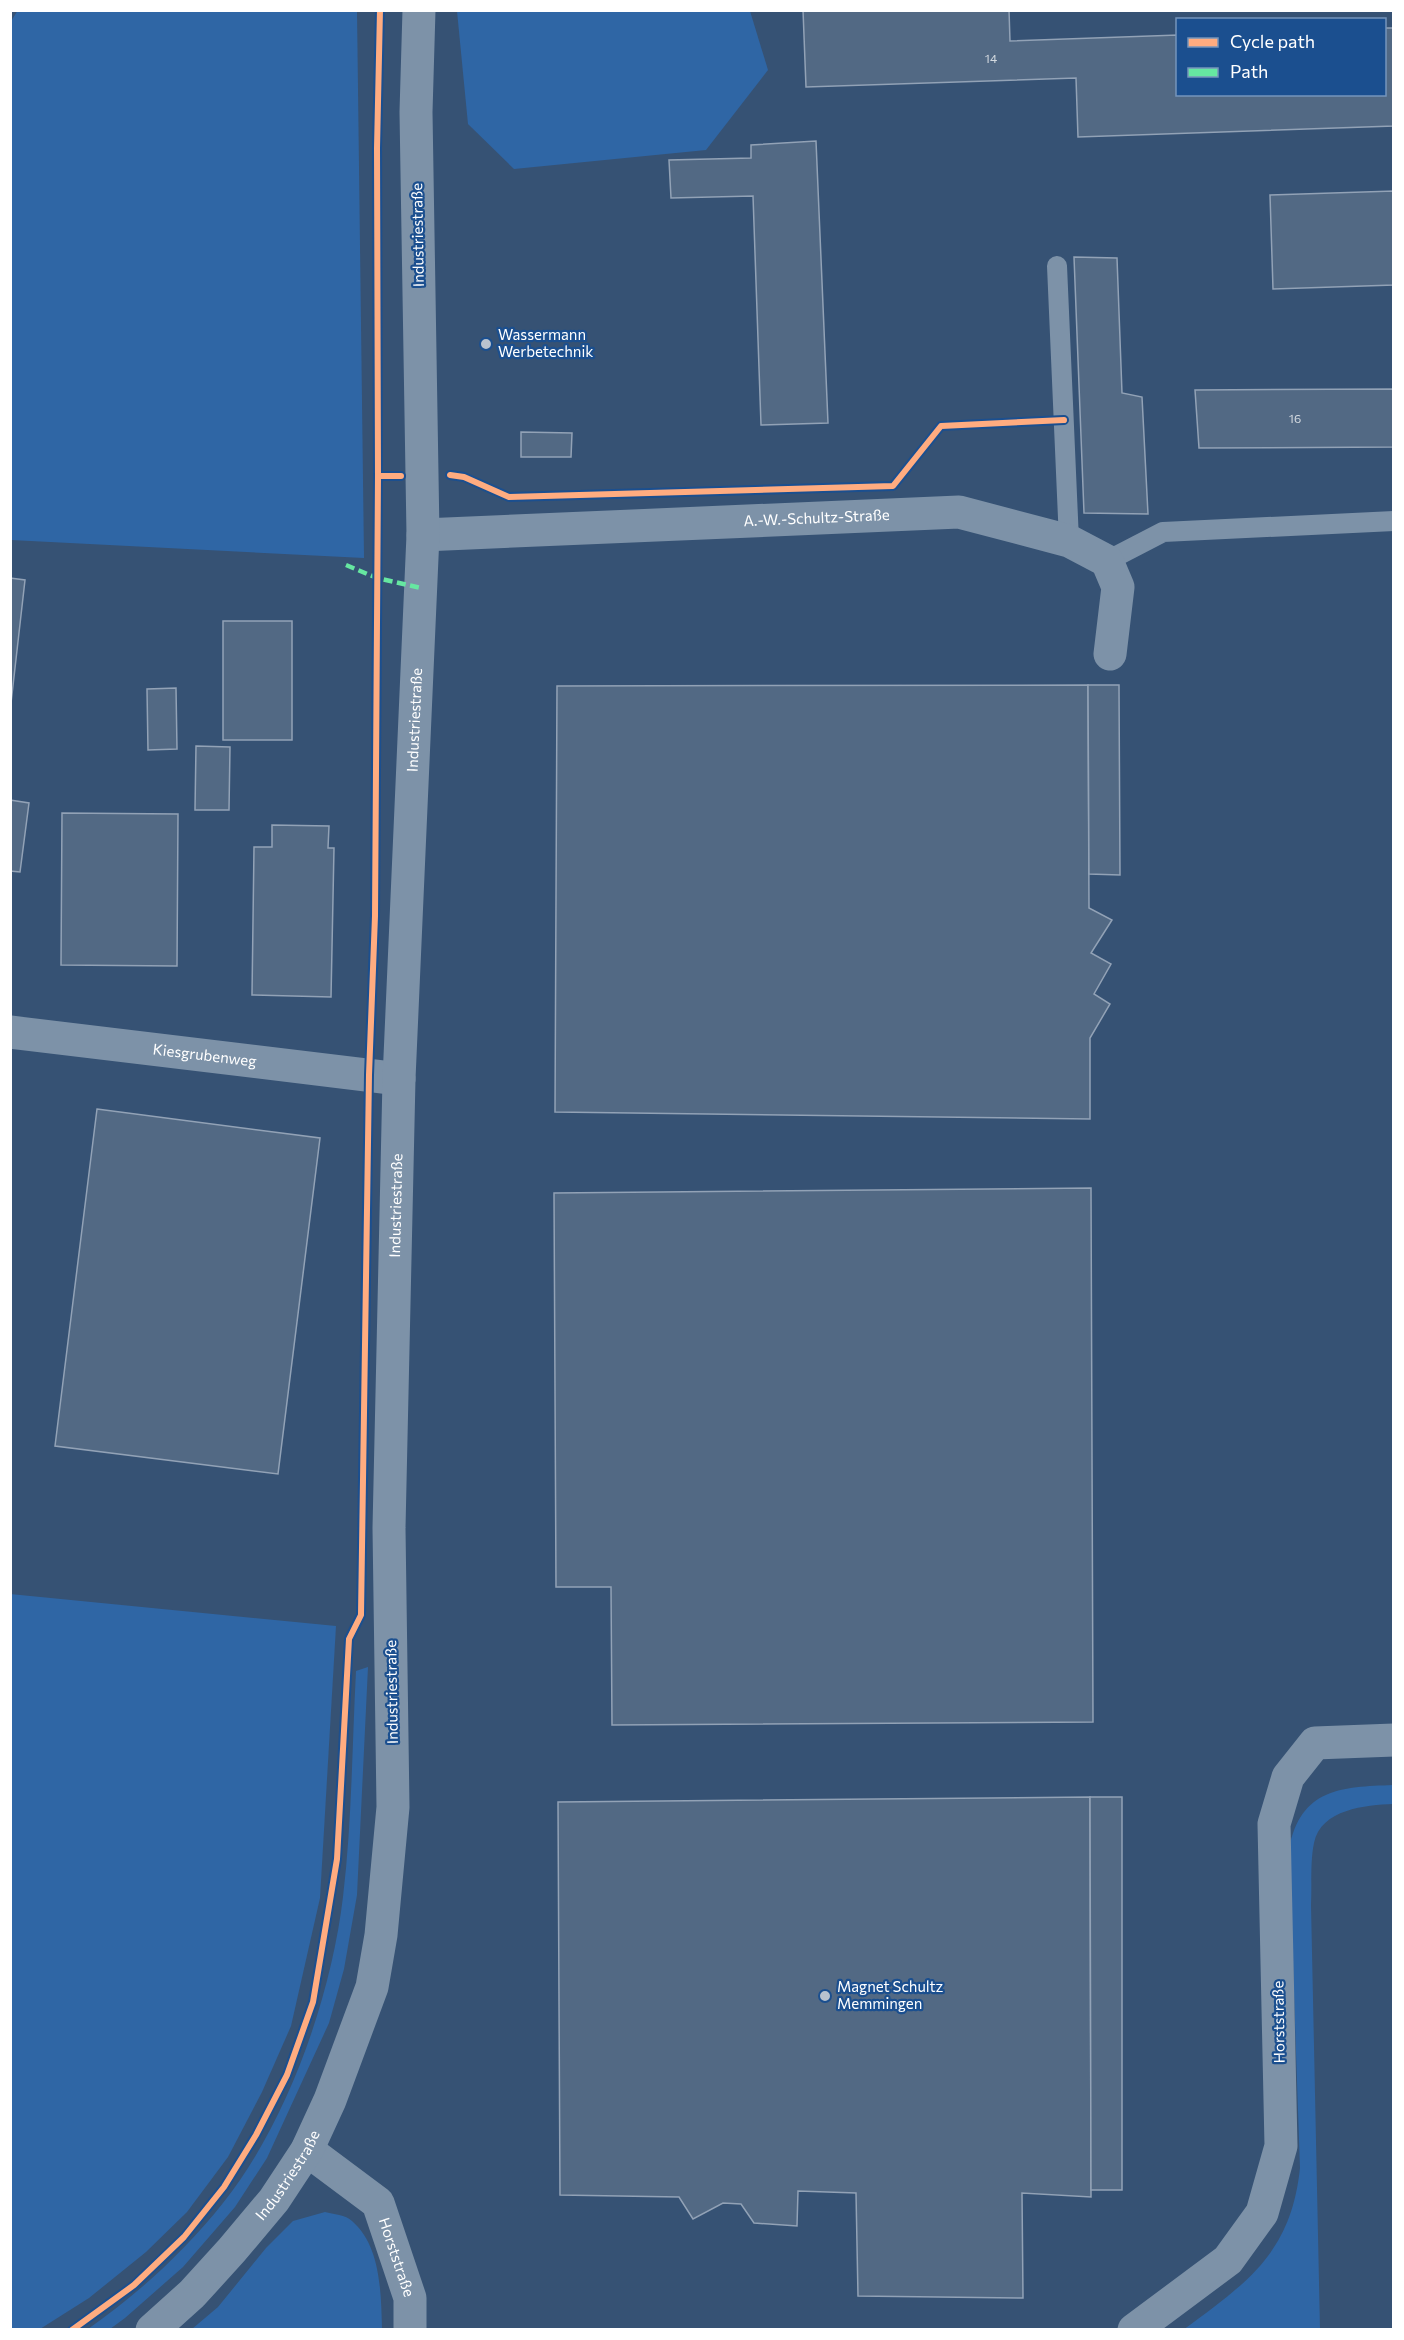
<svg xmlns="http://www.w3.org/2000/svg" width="1404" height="2340" viewBox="0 0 1404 2340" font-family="Commissioner,sans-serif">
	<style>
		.green { fill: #2f66a5 }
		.building { fill: #526984; stroke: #92a2b6; stroke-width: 1.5 }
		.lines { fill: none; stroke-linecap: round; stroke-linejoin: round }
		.lane { stroke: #7d92a8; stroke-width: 20 }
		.street { stroke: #7d92a8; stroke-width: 33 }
		.quiet { stroke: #66e7a1; stroke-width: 4.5; stroke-dasharray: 9 4.5; stroke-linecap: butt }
		.cycleway-casing { stroke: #1b4f8f; stroke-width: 10 }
		.cycleway { stroke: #ffac80; stroke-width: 6 }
		.poi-dot { fill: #b9c2ce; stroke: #1b4f8f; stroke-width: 2 }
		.labels { text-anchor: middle; stroke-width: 4.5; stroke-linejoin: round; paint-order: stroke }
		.number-label { font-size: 12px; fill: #d4dae0 }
		.street-label { font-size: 15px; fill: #fff; stroke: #1b4f8f }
		.poi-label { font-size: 15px; fill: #fff; stroke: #1b4f8f; text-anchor: start }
	</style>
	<rect width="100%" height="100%" fill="#365274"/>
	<g class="green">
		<path d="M18,10l339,1 7,547 -353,-18 -1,-517z"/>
		<path d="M457,11h293l18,59 -62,80 -192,19 -46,-45z"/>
		<path d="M10,1594l326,32 -16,272 -29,128 -29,66 -34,65 -41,55 -41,40 -57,46 -49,31h-30z"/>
		<path d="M368,1667l-11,228 -13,74 -15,54 -62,135 -32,49 -52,60 -58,51 -15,11h-22c50,-35 97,-78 135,-126 64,-80 108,-205 120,-306 9,-75 9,-151 13,-226z"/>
		<path d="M1393,1785v19c-27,1 -72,5 -79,39 -4,19 -2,42 -3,62l9,424 -137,1c65,-48 108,-77 117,-162l-11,-319c12,-61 52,-62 104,-64z"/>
		<path d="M325,2212c8,2 21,3 27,9 29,25 29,72 30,108h-190l26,-22 48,-59 27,-27z"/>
	</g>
	<g class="building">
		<path d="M803,10h206l1,31 168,-6v59h206v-66h10v98l-316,11 -2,-59 -270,9z"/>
		<path d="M816,141l12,282 -67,2 -8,-229 -82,2 -2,-38 82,-2v-13z"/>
		<path d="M1394,191v94l-121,4 -3,-94z"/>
		<path d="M1074,257l43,1 5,135 20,4 6,117 -64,-1z"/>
		<path d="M1394,389v58l-195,1 -4,-58z"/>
		<path d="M521,432l51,1 -1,24h-50z"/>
		<path d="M10,578l15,2 -15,132z"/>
		<rect x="223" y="621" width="69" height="119"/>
		<path d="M1088,685l1,223 23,12 -21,33 20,11 -17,30 16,10 -20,34v81l-535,-7 2,-426z"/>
		<path d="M1088,685h31l1,190 -31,-1z"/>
		<path d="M176,688l1,61 -29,1 -1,-61z"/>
		<path d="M196,746l34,1 -1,63h-34z"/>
		<path d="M10,800l19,3 -9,69 -10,-1z"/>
		<path d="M62,813l116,1 -1,152 -116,-1z"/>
		<path d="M272,825l57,1 -1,22h6l-3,149 -79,-2 2,-148h18z"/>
		<path d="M97,1109l223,29 -42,336 -223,-28z"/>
		<path d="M1091,1188l2,534 -481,3 -1,-138h-55l-2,-394z"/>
		<path d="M1090,1797l1,400 -69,-4 1,105 -165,-2 -2,-103 -58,-2 -1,35 -43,-3 -13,-19 -18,-1 -30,16 -14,-22 -119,-2 -2,-393z"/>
		<path d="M1090,1797h32v393h-31z"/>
	</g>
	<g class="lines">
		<g class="lane">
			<path d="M1057,266l12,275"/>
			<path d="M1107,561l56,-29 231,-11"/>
		</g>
		<g class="street">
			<path id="s1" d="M423,535l536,-23 110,29 38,20 11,26 -8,67"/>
			<path id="s2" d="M10,1032l389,47"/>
			<path id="s3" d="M307,2150l71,53 32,95v32"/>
			<path id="s4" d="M152,2330l40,-36 40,-44 42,-50 33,-50 23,-50 42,-113 9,-52 12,-128 -4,-279 10,-449 24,-544 -7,-423 3,-102"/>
			<path d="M1134,2330l94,-70 34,-47 19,-67 -7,-322 14,-47 27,-34 79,-3"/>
		</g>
		<path class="quiet" d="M346,565l31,13 44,10"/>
		<g class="cycleway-casing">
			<g id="cycleway">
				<path d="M380,10l-3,138 1,328h23"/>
				<path d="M450,475l14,2 45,20 384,-11 48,-60 123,-6"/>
				<path d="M72,2330l62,-45 50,-48 40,-50 32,-52 31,-60 26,-73 24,-143 12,-220 12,-24 8,-540 6,-159 3,-440"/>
			</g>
		</g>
		<use href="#cycleway" class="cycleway"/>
	</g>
	<g class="poi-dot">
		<circle cx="486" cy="344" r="6"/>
		<circle cx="825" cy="1996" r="6"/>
	</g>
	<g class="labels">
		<g class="number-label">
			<text x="991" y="63">14</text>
			<text x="1295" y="423">16</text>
		</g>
		<g class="street-label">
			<text transform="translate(418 235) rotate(-91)" y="5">Industriestraße</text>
			<text dy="5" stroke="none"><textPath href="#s1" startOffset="394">A.-W.-Schultz-Straße</textPath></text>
			<text dy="5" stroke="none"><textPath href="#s4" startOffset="1683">Industriestraße</textPath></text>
			<text dy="5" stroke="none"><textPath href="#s2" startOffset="196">Kiesgrubenweg</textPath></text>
			<text dy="5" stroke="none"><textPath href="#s4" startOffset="1197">Industriestraße</textPath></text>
			<text transform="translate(392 1692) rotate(-91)" y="5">Industriestraße</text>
			<text transform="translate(1279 2022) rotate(-91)" y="5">Horststraße</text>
			<text dy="5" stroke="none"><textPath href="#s4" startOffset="207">Industriestraße</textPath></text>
			<text dy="5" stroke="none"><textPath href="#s3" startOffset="146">Horststraße</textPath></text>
		</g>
		<g class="poi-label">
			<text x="498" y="340">Wassermann<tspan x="498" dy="17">Werbetechnik</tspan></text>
			<text x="837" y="1992">Magnet Schultz<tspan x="837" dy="17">Memmingen</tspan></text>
		</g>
	</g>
	<rect width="1404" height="2340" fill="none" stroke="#ffffff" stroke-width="24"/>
	<rect x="1176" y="18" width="210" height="78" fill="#1b4f8f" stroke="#7695bc" stroke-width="1.5"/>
	<rect x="1188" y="38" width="30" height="9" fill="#ffac80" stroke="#7695bc" stroke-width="1.5"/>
	<text x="1230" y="48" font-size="18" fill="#ffffff">Cycle path</text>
	<rect x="1188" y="68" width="30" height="9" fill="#66e7a1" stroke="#7695bc" stroke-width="1.5"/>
	<text x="1230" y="78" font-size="18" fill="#ffffff">Path</text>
</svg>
